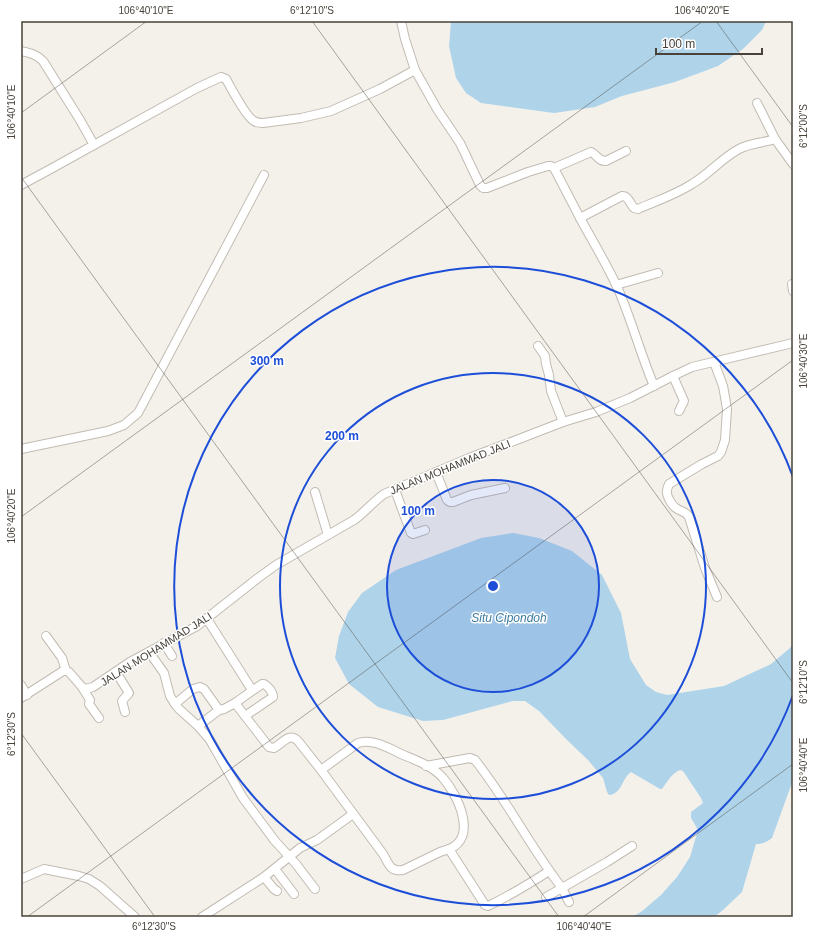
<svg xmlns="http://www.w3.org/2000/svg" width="814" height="938" viewBox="0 0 814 938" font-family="Arial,sans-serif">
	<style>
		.water { fill: #afd4ea }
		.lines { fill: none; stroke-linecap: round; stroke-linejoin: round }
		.street-casing { stroke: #c2bbb2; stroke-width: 10 }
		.street { stroke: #fff; stroke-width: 8 }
		.ticks { fill: none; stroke: #48423a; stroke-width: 1; stroke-opacity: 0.45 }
		.ring { fill: none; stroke: #1d4ed8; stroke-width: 2 }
		.labels { text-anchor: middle; stroke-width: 3; stroke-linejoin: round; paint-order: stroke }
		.street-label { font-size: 11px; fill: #48423a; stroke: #fff }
		.water-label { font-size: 12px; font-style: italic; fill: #3b7ba1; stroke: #fff }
		.centre { fill: #1d4ed8; stroke: #fff; stroke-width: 2 }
		.ring-label { font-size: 12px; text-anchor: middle; font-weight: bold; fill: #1d4ed8; stroke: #fff; stroke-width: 3; stroke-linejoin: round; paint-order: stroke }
		.neatline { fill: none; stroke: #48423a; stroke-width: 1.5 }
		.ticks-label { font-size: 10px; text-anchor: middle; fill: #48423a }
	</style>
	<rect width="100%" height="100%" fill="#f4f1eb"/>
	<g class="water">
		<path d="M451,21h315l-4,9 -19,19 -25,17 -43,16 -53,14 -27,11 -41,6 -73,-10 -15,-10 -10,-15 -7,-32z"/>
		<path d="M513,533l26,5 33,13 30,24 19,38 9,46 16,26 10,7 11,3 57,-9 47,-22 19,-16 3,-4v136l-21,58c-5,4 -9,6 -16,6l-14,48 -19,18 -9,7h-82l9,-5 20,-17 16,-18 13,-20 8,-27 -7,-12v-6l12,-9 -2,-5 -18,-27 -3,-1c-8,3 -13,12 -18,19h-2l-29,-17c-9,6 -9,22 -22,23l-2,-3 -4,-14 -15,-18 -21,-20 -28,-29 -14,-10h-12l-70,19 -20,1 -45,-14 -29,-23 -14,-26 4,-22 9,-24 14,-19 34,-23 85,-32z"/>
	</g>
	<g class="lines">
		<g class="street-casing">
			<g id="street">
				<path d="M401,21l4,18 10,31 22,39 23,34 20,42 3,3h4l41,-16 20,-6h3l3,2 26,50 42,-22c6,-1 8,8 12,12l4,1c18,-8 37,-14 54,-25 17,-10 30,-26 47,-35 11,-6 24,-6 36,-10"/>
				<path d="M21,51c9,2 15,3 22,10l37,59 14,25"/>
				<path d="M757,103l18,36 18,25"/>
				<path d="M554,168l37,-16c6,2 7,10 15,9l20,-10"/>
				<path d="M21,185l26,-14 150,-83 24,-11 5,2c5,9 20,38 28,42 3,2 6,2 9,2l38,-5 30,-7 49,-22 35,-19"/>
				<path d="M580,218c13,24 28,48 39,73 13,31 22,64 35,95"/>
				<path d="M792,284l1,7"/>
				<path d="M616,285l42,-12"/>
				<path d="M538,346l7,10 1,8 3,11 2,16 12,31"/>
				<path d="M714,362l9,24 2,11 2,12 -2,31 -4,12 -3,4 -16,8 -33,20c-1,3 -2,4 -2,7 -1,4 5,15 9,17 5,4 10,3 13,9l16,51 12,29"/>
				<path d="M673,376l11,25 -5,10"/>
				<path d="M21,449l87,-18 16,-6 14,-12 126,-238"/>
				<path d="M436,472l11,28 3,2h3l18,-7 34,-7"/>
				<path d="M395,490l16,43 2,1 12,-4"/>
				<path d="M315,492l13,43"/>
				<path d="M207,619l45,71"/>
				<path d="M46,636l16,22 4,13"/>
				<path d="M164,643l8,13"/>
				<path d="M149,652l15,21 6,23 5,8 4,5 19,17 12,14 33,58 32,43 21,23 19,25"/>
				<path d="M116,672l13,21 -7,8 3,11"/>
				<path d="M21,685l6,10"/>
				<path d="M82,687l8,13 -1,4 10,14"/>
				<path d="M21,698l42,-27h3l3,1 13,15 3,2 8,-2 37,-25 67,-36 61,-48 18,-13 78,-45c11,-8 19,-18 30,-26l85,-36 50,-19 44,-17 33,-10 34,-14 43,-22 19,-9 101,-24"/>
				<path d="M235,703l27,-19h2c4,2 9,8 9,13l-28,19"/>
				<path d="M175,704l18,-15 7,-2 4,2 15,21 5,-1 11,-6 34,44 5,1c9,-5 15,-16 24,-7l23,29 37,-27c4,-1 7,-2 12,-1 11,1 21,7 31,12 14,6 32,12 42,24 15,17 35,60 6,71l36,56 3,1c21,-10 41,-22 61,-35"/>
				<path d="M198,726l21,-16"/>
				<path d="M426,766l44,-8 5,2c32,40 55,87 87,128l45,-26 25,-16"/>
				<path d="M321,770l62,84c6,10 7,18 20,16l37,-18 9,-3"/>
				<path d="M275,869l19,25"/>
				<path d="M264,877l10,12 3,2"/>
				<path d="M21,879l23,-10 35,7 10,3 11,7 35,31"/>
				<path d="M546,897l16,-9 7,14"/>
				<path d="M202,917l62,-40 36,-29 17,-8 36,-26"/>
			</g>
		</g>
		<use href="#street" class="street"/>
	</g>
	<path class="ticks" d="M312,21l481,662M716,21l77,106M21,113l126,-92M21,177l538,740M21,517l682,-496M21,733l134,184M27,917l766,-557M583,917l210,-153"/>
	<circle cx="493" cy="586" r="106" fill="#1d4ed8" fill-opacity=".12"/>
	<g class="ring">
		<circle cx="493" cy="586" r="106"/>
		<circle cx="493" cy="586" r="213"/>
		<path d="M793 695A319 319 0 1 1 793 477"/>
	</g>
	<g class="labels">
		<g class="street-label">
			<text transform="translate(450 467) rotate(-22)" y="4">JALAN MOHAMMAD JALI</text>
			<text transform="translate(156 649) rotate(-32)" y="4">JALAN MOHAMMAD JALI</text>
		</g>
		<g class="water-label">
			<text x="509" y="622">Situ Cipondoh</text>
		</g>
	</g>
	<circle cx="493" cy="586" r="6" class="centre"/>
	<g class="ring-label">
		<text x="267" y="365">300 m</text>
		<text x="342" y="440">200 m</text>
		<text x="418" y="515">100 m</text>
	</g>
	<rect width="814" height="938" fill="none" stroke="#ffffff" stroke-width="44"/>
	<path d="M656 48v6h106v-6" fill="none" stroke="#48423a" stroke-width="2"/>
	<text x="662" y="48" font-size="12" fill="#48423a" stroke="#ffffff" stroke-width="3" paint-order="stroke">100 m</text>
	<rect x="22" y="22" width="770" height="894" class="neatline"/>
	<g class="ticks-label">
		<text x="146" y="14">106°40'10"E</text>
		<text x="312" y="14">6°12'10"S</text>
		<text x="702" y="14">106°40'20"E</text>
		<text transform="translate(11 112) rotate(-90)" y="4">106°40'10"E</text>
		<text transform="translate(803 126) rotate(-90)" y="4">6°12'00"S</text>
		<text transform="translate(803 361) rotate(-90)" y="4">106°40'30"E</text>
		<text transform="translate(11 516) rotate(-90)" y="4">106°40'20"E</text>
		<text transform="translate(803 682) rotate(-90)" y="4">6°12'10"S</text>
		<text transform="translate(11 734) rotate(-90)" y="4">6°12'30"S</text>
		<text transform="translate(803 765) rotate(-90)" y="4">106°40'40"E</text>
		<text x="154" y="930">6°12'30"S</text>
		<text x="584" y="930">106°40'40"E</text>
	</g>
</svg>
